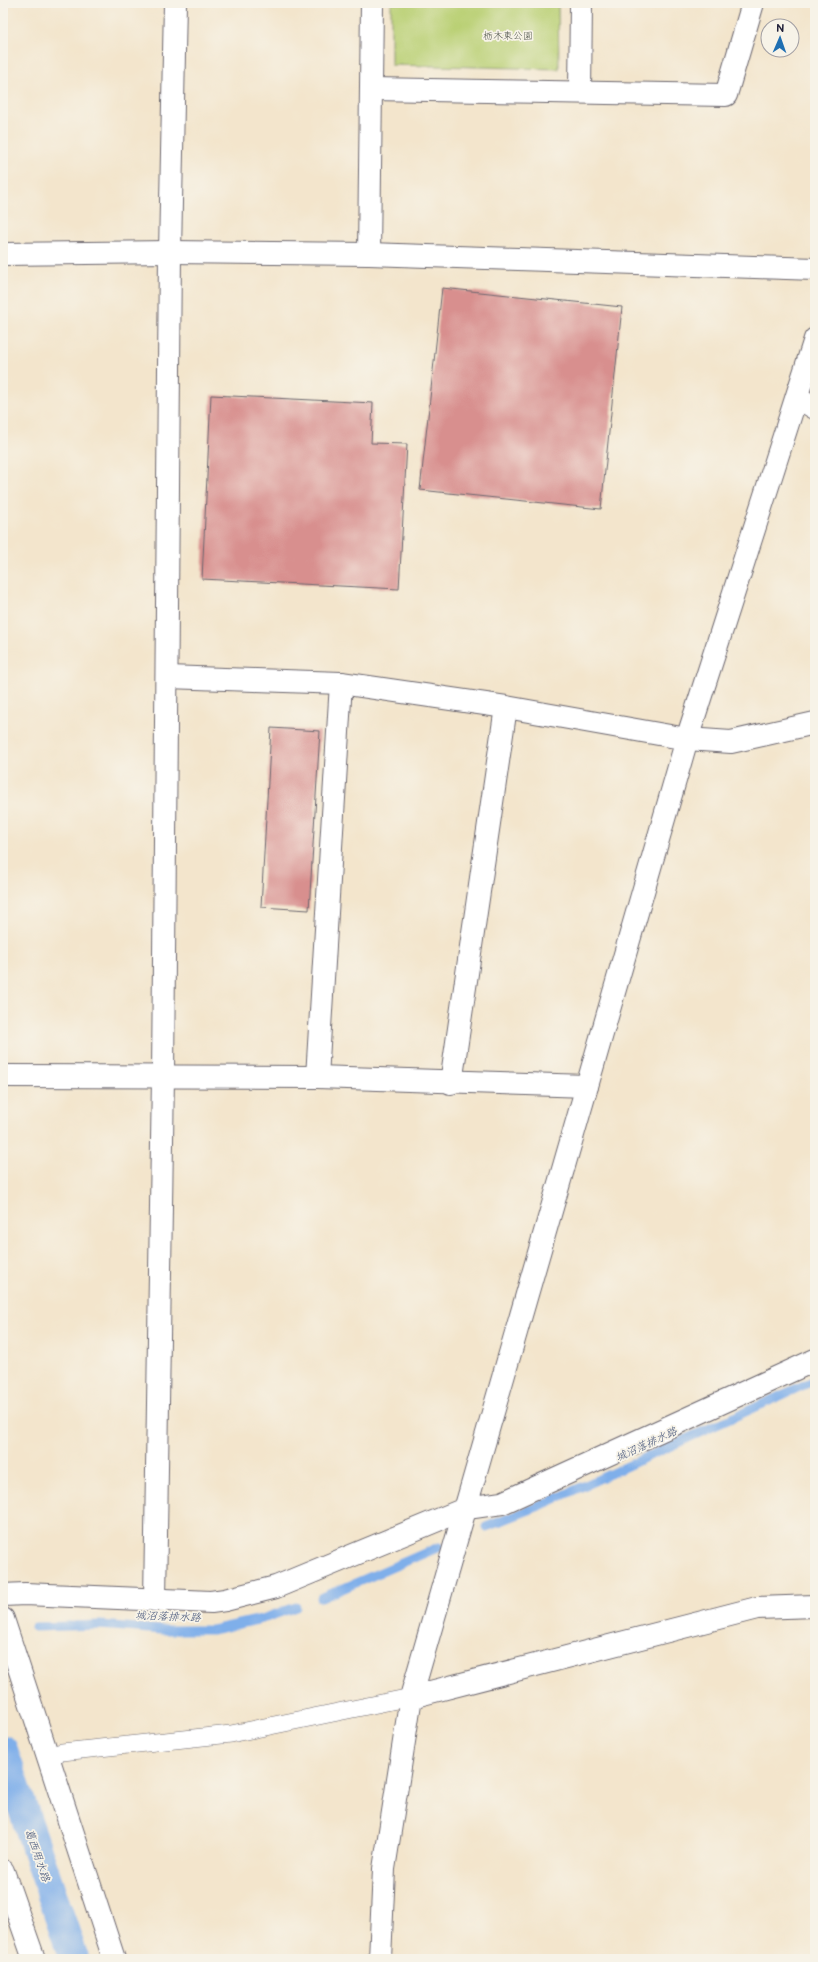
<svg xmlns="http://www.w3.org/2000/svg" width="818" height="1962" viewBox="0 0 818 1962" font-family="'Balsamiq Sans','Klee One',sans-serif">
	<style>
		.green { fill: #bad075; stroke: #6e7958 }
		.lines { fill: none; stroke-linecap: round; stroke-linejoin: round }
		.stream { stroke: #7fafea; stroke-width: 9 }
		.canal { stroke: #7fafea; stroke-width: 30 }
		.building { fill: #d88f8e }
		.lane-casing { stroke: #6b666e; stroke-width: 18 }
		.street-casing { stroke: #6b666e; stroke-width: 24 }
		.secondary-casing { stroke: #6b666e; stroke-width: 24 }
		.lane { stroke: #fff; stroke-width: 17 }
		.street { stroke: #fff; stroke-width: 22 }
		.secondary { stroke: #fff; stroke-width: 22 }
		.labels { text-anchor: middle; stroke-width: 3.5; stroke-linejoin: round; paint-order: stroke }
		.park-label { font-size: 10px; fill: #50564c; stroke: #f7f3e8 }
		.water-label { font-size: 11px; font-style: italic; fill: #435378; stroke: #f7f3e8 }
	</style>
	<rect width="100%" height="100%" fill="#f7f3e8"/>
	<filter id="ink" filterUnits="userSpaceOnUse"><feTurbulence type="fractalNoise" baseFrequency=".025" numOctaves="2"/><feDisplacementMap in="SourceGraphic" scale="8" xChannelSelector="R" yChannelSelector="G"/><feConvolveMatrix kernelMatrix="1 2 1 2 8 2 1 2 1" color-interpolation-filters="sRGB"/></filter>
	<filter id="wash" filterUnits="userSpaceOnUse"><feTurbulence type="fractalNoise" baseFrequency=".012" numOctaves="4" result="noise"/><feDisplacementMap in="SourceGraphic" scale="16" xChannelSelector="R" yChannelSelector="G"/><feGaussianBlur stdDeviation="0.9" result="paint"/><feColorMatrix in="noise" values="0 0 0 0 0 0 0 0 0 0 0 0 0 0 0 0 0 1.4 0 .05"/><feComposite in="paint" operator="in"/></filter>
	<g filter="url(#wash)">
		<rect width="100%" height="100%" fill="#f3e5cc"/>
		<path class="green" d="M391,3h167l1,66 -168,-4z"/>
		<g class="lines">
			<g class="stream">
				<path d="M486,1527l56,-22 273,-125"/>
				<path d="M321,1598l118,-51"/>
				<path d="M35,1627l65,-2 62,5h50l50,-11 34,-12"/>
			</g>
			<path class="canal" d="M3,1750l71,209"/>
		</g>
		<g id="blocks">
			<g class="building">
				<path d="M442,288l180,19 -21,202 -181,-19z"/>
				<path d="M211,395l162,8 -2,40 36,1 -8,145 -197,-10z"/>
				<path d="M271,728l49,3 -11,179 -48,-3z"/>
			</g>
		</g>
	</g>
	<g filter="url(#ink)">
		<use href="#blocks" fill-opacity="0" stroke="#6b666e" stroke-width="1"/>
		<g class="lines">
			<g class="lane-casing">
				<path id="lane" d="M47,1756l15,-4 169,-18 180,-37"/>
			</g>
			<g class="street-casing">
				<g id="street">
					<path d="M372,89l354,6 27,-92"/>
					<path d="M580,92l1,-89"/>
					<path d="M3,254l167,-2"/>
					<path d="M369,254l3,-251"/>
					<path d="M797,397l18,11"/>
					<path d="M167,677l174,6 165,24 181,32 44,3 84,-19"/>
					<path d="M3,1076l314,1 270,9"/>
					<path d="M317,1077l24,-394"/>
					<path d="M451,1083l55,-376"/>
					<path d="M3,1595l22,-1 186,8 14,-2 51,-13 191,-79 35,-5 313,-143"/>
					<path d="M3,1619l111,340"/>
					<path d="M411,1697l346,-89 58,-2"/>
					<path d="M3,1871l31,88"/>
				</g>
			</g>
			<g class="secondary-casing">
				<g id="secondary">
					<path d="M170,252l199,2 446,15"/>
					<path d="M155,1600l8,-524 7,-824 5,-249"/>
					<path d="M380,1959l4,-90 27,-172 276,-958 128,-400"/>
				</g>
			</g>
			<use href="#lane" class="lane"/>
			<use href="#street" class="street"/>
			<use href="#secondary" class="secondary"/>
		</g>
	</g>
	<g class="labels">
		<g class="park-label">
			<text x="508" y="39">栃木東公園</text>
		</g>
		<g class="water-label">
			<text transform="translate(646 1444) rotate(-25)" y="4">城沼落排水路</text>
			<text transform="translate(168 1616) rotate(2)" y="4">城沼落排水路</text>
			<text transform="translate(38 1855) rotate(71)" y="4">葛西用水路</text>
		</g>
	</g>
	<rect width="818" height="1962" fill="none" stroke="#f7f3e8" stroke-width="16"/>
	<g transform="translate(780 38) rotate(2)"><circle r="19" fill="#f7f3e8" stroke="#a29fa3"/>
	<path d="M0-3L7 15L0 10L-7 15Z" fill="#1f6fb2"/>
	<text y="-6" font-size="11" font-weight="bold" text-anchor="middle" fill="#22223b">N</text>
	</g>
</svg>
